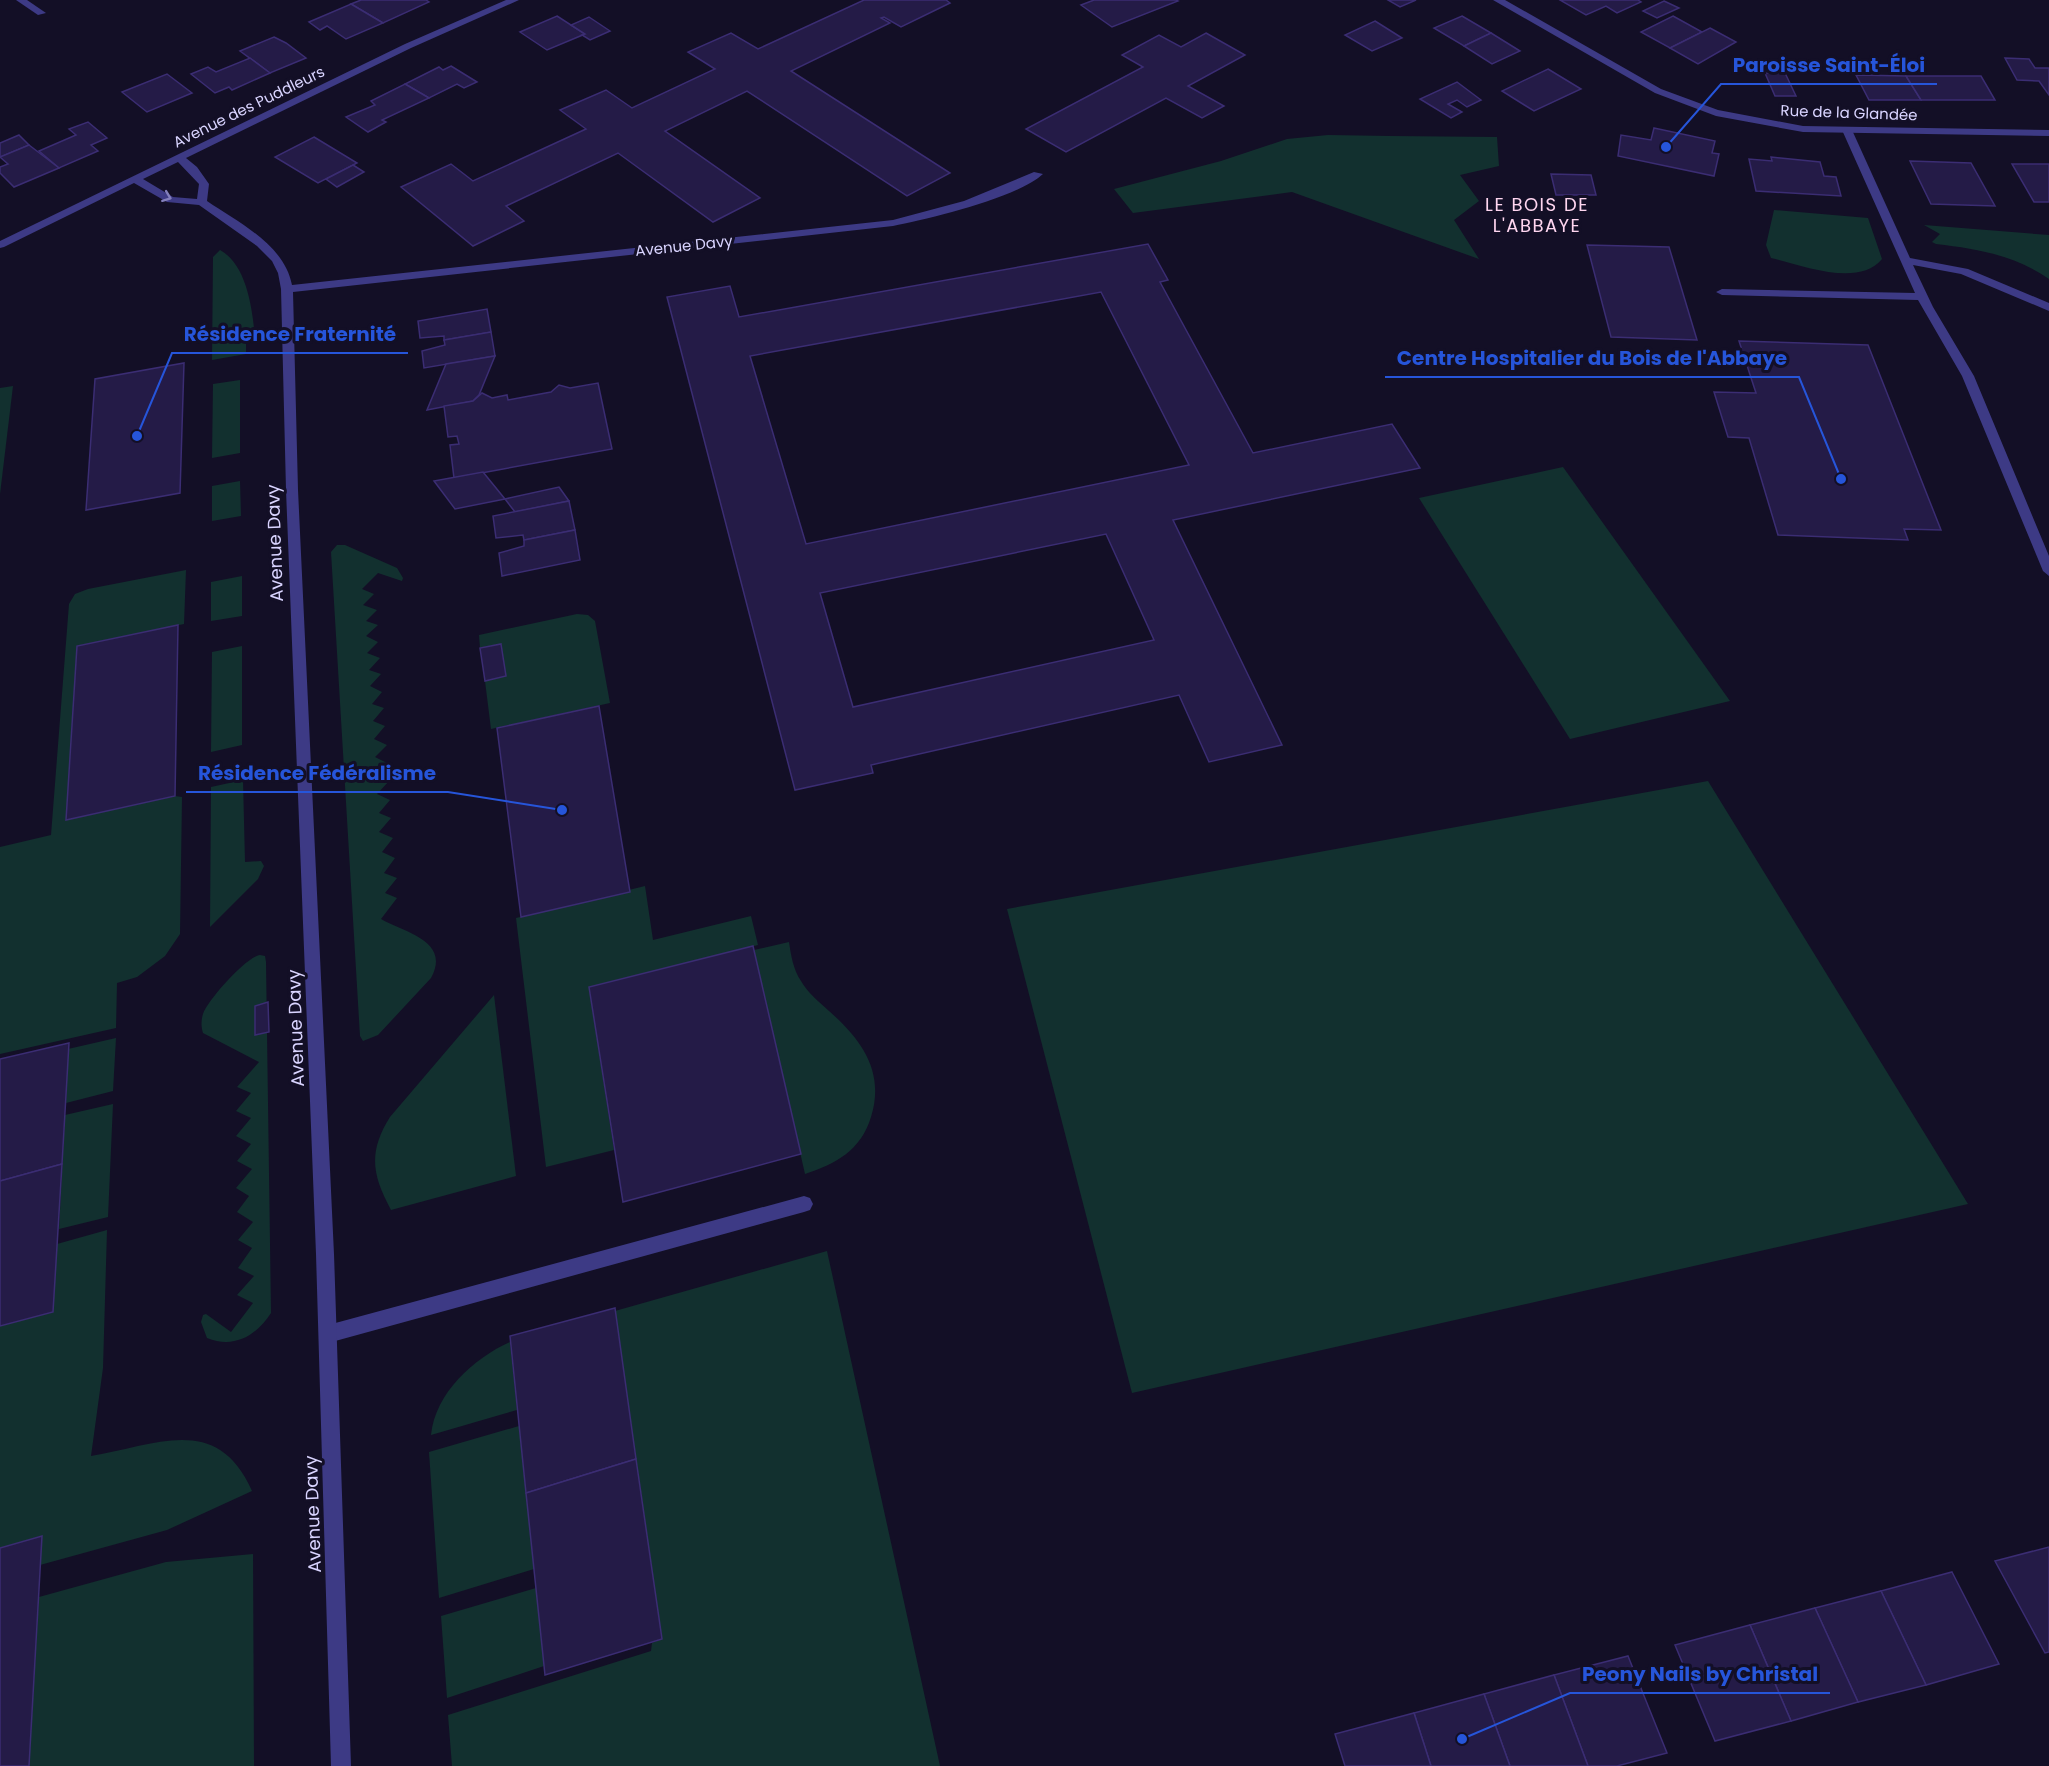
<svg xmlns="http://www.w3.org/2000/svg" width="2049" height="1766" viewBox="0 0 2049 1766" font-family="Poppins,sans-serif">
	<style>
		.green { fill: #12302f }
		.building { fill: #241b47; stroke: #3b2d73; stroke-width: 1.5; fill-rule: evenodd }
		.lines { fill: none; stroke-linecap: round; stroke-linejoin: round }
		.lane { fill: #3d3a85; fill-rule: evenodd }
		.street { fill: #3d3a85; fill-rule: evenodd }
		.oneway { stroke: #837fbc }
		.labels { text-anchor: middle; stroke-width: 6; stroke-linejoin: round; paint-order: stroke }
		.far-street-label { font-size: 15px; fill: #d9d4ff; stroke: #130f26 }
		.far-quarter-label { font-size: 18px; letter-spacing: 1.5px; fill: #ffd6f0; stroke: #130f26 }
		.street-label { font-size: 18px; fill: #d9d4ff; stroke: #130f26 }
		.leader { fill: none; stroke: #2655da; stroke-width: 2 }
		.callout-dot { fill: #2655da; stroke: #130f26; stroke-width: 2 }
		.callout-label { font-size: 20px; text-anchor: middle; font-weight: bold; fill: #2655da; stroke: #130f26; stroke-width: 6; stroke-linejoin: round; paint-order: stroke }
	</style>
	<rect width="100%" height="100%" fill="#130f26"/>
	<g class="green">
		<path d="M1390,136l107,1 2,29 -39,9 19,26 -25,19 25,39 -187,-67 -159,21 -19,-24 107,-28 66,-22 41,-4z"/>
		<path d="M1774,210l94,8 14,41c-24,29 -80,6 -111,-1l-5,-13z"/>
		<path d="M1924,225l125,10v44c-35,-24 -71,-30 -113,-35l-4,-2 8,-8z"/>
		<path d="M220,250c27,15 32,58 35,86l-9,2v16l-34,6 1,-103z"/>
		<path d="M240,380v73l-28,5 1,-74z"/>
		<path d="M13,386l-13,108v-106z"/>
		<path d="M1563,467l167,234 -160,38 -151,-241z"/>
		<path d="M240,481l1,35 -29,5v-35z"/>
		<path d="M337,545h8l52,23 6,10 -1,3 -24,-8 -16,16 12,5 -11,11 14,5 -11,11 12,4 -12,11 12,6 -11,11 13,5 -11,12 12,4 -11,12 12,6 -10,12 12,4 -11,13 12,5 -11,13 13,6 -12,12 12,6 -11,12 13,6 -12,13 13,6 -11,13 12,5 -12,14 14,6 -11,14 13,6 -11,15 13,5 -12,15 12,5 -16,21c25,14 70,22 50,59l-53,57 -15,6 -3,-5 -29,-484z"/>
		<path d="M186,570l-2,54 -107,22 -11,174 109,-24 7,1 -2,137 -15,22 -28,21 -20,6 -1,45 -116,26v-207l51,-12 18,-231 6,-10 13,-5z"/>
		<path d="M242,576v40l-31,5v-39z"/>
		<path d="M577,614l11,1 7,6 15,82 -119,26 -6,-48 21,-5 -5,-32 -21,4 -1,-13z"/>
		<path d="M242,646v99l-31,7 1,-100z"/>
		<path d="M243,780l2,82 16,-1 3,5 -6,13 -48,48 1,-140z"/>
		<path d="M1708,781l260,423 -836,189 -125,-484z"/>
		<path d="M645,886l8,54 98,-24 7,29 -169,42 25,163 -68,17 -30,-249z"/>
		<path d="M789,942c2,13 4,27 12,39 6,11 18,21 28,30 33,29 56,61 42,106 -10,33 -35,47 -66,57l-51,-224z"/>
		<path d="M260,955l5,1 1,6 5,351c-15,23 -37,36 -64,25l-6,-16 2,-7 3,-1 25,18 22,-29 -16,-8 17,-19 -16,-8 14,-20 -14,-8 15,-18 -16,-10 12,-16 -13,-8 16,-19 -15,-8 14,-17 -15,-8 15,-18 -15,-7 15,-18 -14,-6 22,-25 -56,-29c-2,-6 -2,-13 0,-19 5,-14 43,-57 57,-59z"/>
		<path d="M494,995l22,181 -125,34c-19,-35 -23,-58 -1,-93z"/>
		<path d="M116,1038l-3,53 -47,12 2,-54z"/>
		<path d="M113,1104l-5,113 -49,12 6,-114z"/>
		<path d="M107,1230l-4,138 -12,88c64,-10 126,-44 161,35l-85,39 -127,35 1,-29 -41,12v-222l53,-14 4,-68z"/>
		<path d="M827,1251l113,515h-488l-4,-51 203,-64 1,-8 10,-4 -47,-328z"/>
		<path d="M510,1342l7,68 -86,25c4,-42 43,-77 79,-93z"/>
		<path d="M519,1426l15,143 -95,29 -10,-146z"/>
		<path d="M253,1554l1,212h-225l10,-169 127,-35z"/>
		<path d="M536,1588l8,78 -97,32 -6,-82z"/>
	</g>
	<g class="building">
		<path d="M361,0h65l3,2 -46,21 -32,-19z"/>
		<path d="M864,0h82l4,3 -49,24 -17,-10 -3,1 9,5 -99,48 159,102 -43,23 -160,-105 -82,40 95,67 -47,24 -95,-69 -112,53 18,15 -51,25 -72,-59 50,-23 22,17 113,-52 -26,-19 46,-20 26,18 83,-39 -27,-17 43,-19 27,16z"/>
		<path d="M1094,0h82l2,1 -66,26 -31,-22z"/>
		<path d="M1388,0h28l-16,7z"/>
		<path d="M1560,0h78l3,2 -24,11 -11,-7 -20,9z"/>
		<path d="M1664,1l15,7 -22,10 -14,-7z"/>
		<path d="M351,4l32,19 -37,16 -19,-13 -7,4 -11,-8z"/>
		<path d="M557,16l28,18 -38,16 -27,-18z"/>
		<path d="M1462,16l29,17 -27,13 -30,-18z"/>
		<path d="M1673,16l29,16 -32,16 -29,-16z"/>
		<path d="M589,17l21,14 -20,9 -8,-5 3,-1 -14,-9z"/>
		<path d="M1375,21l27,17 -30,13 -27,-16z"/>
		<path d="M1710,28l26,14 -38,22 -28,-16z"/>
		<path d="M1206,33l39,22 -57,31 36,20 -22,12 -36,-20 -100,54 -40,-23 117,-62 -21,-12 37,-20 22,12z"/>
		<path d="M1491,33l29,18 -28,13 -28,-18z"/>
		<path d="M274,37l12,6 20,15 -36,15 -30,-22z"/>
		<path d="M250,58l20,15 -38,17 -3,-3 -14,6 -24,-19 17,-7 8,5z"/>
		<path d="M2005,58l24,1 6,9h14v27l-10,-14 -22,-1z"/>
		<path d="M451,66l26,16 -13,6 -7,-4 -28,14 -24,-14 34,-17 4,3z"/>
		<path d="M1548,69l33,20 -47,22 -32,-20z"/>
		<path d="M1765,73h20l11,23h-21z"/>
		<path d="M167,74l25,19 -45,19 -25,-20z"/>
		<path d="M1856,75l50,1 15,24h-52z"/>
		<path d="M1906,76h75l14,24h-74z"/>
		<path d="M1457,82l24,18 -14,7 -10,-7 -9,4 14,8 -11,6 -31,-19z"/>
		<path d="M405,84l24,14 -47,22 4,2 -18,10 -22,-15 29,-12 -4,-4z"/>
		<path d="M88,122l19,16 -16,7 7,6 -39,17 -20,-17 37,-16 -7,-6z"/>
		<path d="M1654,128l61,13 -3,12 7,1 -5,22 -96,-20 3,-21 30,5z"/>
		<path d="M19,135l10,10 -29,12v-14z"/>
		<path d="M314,137l43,26 -39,20 -43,-26z"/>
		<path d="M29,145l30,23 -45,19 -14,-14v-6l8,-3 -8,-7z"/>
		<path d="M1771,157l49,5 4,14 12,1 5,19 -85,-5 -7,-32 23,2z"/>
		<path d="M1910,161l61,2 24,43 -64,-2z"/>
		<path d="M2012,164h37v38h-15z"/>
		<path d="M353,165l11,7 -27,15 -11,-8z"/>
		<path d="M1551,174l40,1 5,20h-40z"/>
		<path d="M1148,244l20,36 -8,2 93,171 139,-29 28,44 -247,52 109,225 -73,17 -30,-67 -308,70 2,8 -78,17 -128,-493 63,-11 9,31zM1101,292l88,173 -383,79 -56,-188zM1106,534l48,106 -301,67 -33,-114z"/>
		<path d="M1587,245l82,2 28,93 -86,-3z"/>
		<path d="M487,309l4,23 -47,8v-4l-24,2 -2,-17z"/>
		<path d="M491,332l4,24 -71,12 -2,-17 23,-6 -1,-5z"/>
		<path d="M1739,341l129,4 73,185 -37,-1 4,11 -130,-5 -29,-97 -21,-1 -14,-45 42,1z"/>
		<path d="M495,356l-16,39 -6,6 -46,9 19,-46z"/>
		<path d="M184,363l-4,130 -94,17 9,-131z"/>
		<path d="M598,383l14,66 -158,29 -4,-33 9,-1 -2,-8 -9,1 -4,-31 29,-5 9,-8 10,5 15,-3 1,5 43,-8 8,-7 11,3z"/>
		<path d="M483,472l22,27 -50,10 -21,-28z"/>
		<path d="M559,487l10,14 -54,11 -10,-13z"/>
		<path d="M569,501l6,29 -51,10 -1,-5 -27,3 -3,-22z"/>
		<path d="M575,530l5,30 -78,16 -3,-23 25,-7v-6z"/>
		<path d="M178,625l-3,171 -109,24 11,-174z"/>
		<path d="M501,644l5,32 -21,5 -5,-33z"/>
		<path d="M599,706l31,186 -109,25 -24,-189z"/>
		<path d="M753,946l48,208 -178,48 -34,-215z"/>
		<path d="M268,1002l1,30 -14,3v-29z"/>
		<path d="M69,1043l-7,121 -62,17v-122z"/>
		<path d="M62,1164l-9,148 -53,14v-145z"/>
		<path d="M615,1308l21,151 -110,34 -16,-157z"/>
		<path d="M636,1459l26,180 -117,36 -19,-182z"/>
		<path d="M42,1536l-13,230h-29v-218z"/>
		<path d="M2049,1547v105l-4,1 -50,-92z"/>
		<path d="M1952,1572l47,92 -73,21 -45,-94z"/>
		<path d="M1881,1591l45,94 -68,17 -43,-94z"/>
		<path d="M1815,1608l43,94 -67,19 -41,-96z"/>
		<path d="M1750,1625l41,96 -76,20 -40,-96z"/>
		<path d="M1628,1656l39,97 -50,13h-29l-34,-91z"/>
		<path d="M1554,1675l34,91h-78l-26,-72z"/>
		<path d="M1484,1694l26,72h-79l-17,-53z"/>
		<path d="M1414,1713l17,53h-86l-10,-32z"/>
	</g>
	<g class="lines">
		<g class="lane">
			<path d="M1847,127l5,3 58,128 58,11 81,34v8l-88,-37 -48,-9 20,42 41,69 75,180v20l-6,-5 -81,-195 -44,-76 -196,-5 -6,-3 6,-3 193,4 -73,-163z"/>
			<path d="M804,1196l6,2 3,6 -3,6 -6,2 -476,131 -6,-3 -3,-6 3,-6 6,-3z"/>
		</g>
		<g class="street">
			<path d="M16,0h11l19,13 -8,2z"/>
			<path d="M506,0h13l-108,48 -225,110 11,9 12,17 -2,17c32,22 77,43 85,84l601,-65 71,-19 70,-29 9,2c-26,24 -114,45 -150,52l-600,66 5,198 36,764 17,512h-20l-15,-512 -30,-764 -5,-201 -3,-16 -6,-12 -15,-15 -58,-41 -32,-3 -33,-19 -130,64 -4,1v-7l405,-197zM178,162l21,22 -2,15 -24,-2 -30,-18z"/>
			<path d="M1493,0h12l156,89 57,21 85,16 246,4v6l-246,-4 -87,-16 -61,-23z"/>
		</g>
	</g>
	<defs><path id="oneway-chevron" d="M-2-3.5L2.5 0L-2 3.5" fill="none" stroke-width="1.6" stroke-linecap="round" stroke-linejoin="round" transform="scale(1.5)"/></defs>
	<use class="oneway" href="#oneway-chevron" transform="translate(167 197) rotate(21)"/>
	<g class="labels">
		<g class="far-street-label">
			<text transform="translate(249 107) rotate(-26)" y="5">Avenue des Puddleurs</text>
			<text transform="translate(1849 113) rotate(2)" y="5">Rue de la Glandée</text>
			<text transform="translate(684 246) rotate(-6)" y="5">Avenue Davy</text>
		</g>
		<g class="far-quarter-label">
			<text x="1537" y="211">LE BOIS DE<tspan x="1537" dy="21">L'ABBAYE</tspan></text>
		</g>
		<g class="street-label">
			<text transform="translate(275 543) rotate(-92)" y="6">Avenue Davy</text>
			<text transform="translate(296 1028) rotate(-92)" y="6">Avenue Davy</text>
			<text transform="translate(313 1514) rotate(-92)" y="6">Avenue Davy</text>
		</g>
	</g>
	<path class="leader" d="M1666 147L1721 84H1937M137 436L172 353H408M1841 479L1799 377H1385M562 810L448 792H186M1462 1739L1570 1693H1830"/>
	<g class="callout-dot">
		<circle cx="1666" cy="147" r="6"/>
		<circle cx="137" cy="436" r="6"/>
		<circle cx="1841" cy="479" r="6"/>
		<circle cx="562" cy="810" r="6"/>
		<circle cx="1462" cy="1739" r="6"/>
	</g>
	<g class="callout-label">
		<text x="1829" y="72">Paroisse Saint-Éloi</text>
		<text x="290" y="341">Résidence Fraternité</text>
		<text x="1592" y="365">Centre Hospitalier du Bois de l'Abbaye</text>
		<text x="317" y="780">Résidence Fédéralisme</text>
		<text x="1700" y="1681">Peony Nails by Christal</text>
	</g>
</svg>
